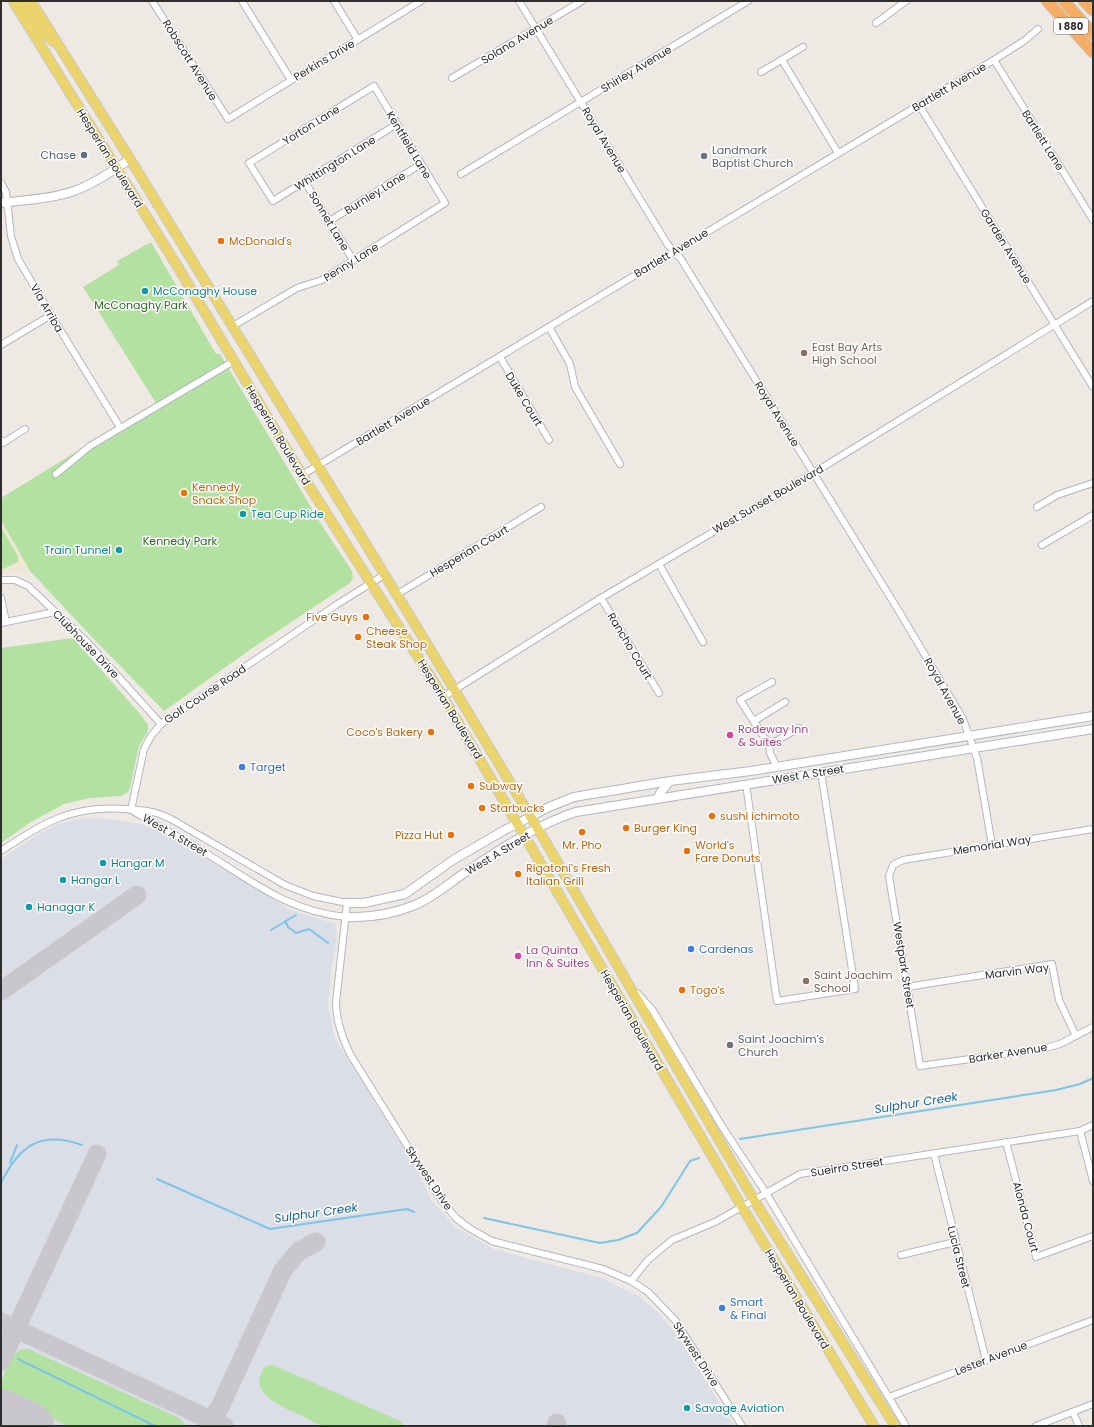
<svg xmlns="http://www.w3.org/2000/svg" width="1094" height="1427" viewBox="0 0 1094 1427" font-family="Poppins,sans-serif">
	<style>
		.education { fill: #eee7d3 }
		.airport { fill: #dcdee7 }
		.green { fill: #b3e1a2 }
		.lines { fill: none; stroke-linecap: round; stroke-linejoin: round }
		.stream { stroke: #7cc5e9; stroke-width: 2 }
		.taxiway { stroke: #c9c7cc; stroke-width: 19 }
		.runway { stroke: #c9c7cc; stroke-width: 48 }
		.street-casing { stroke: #b5b6c0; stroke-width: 8 }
		.secondary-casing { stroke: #b5b6c0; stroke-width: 10 }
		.primary-casing { stroke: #c9c9c9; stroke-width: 11 }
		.highway-casing { stroke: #c9c9c9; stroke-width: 13 }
		.street { stroke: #fff; stroke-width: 6 }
		.secondary { stroke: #fff; stroke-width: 8 }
		.primary { stroke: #ead46b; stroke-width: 9 }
		.highway { stroke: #f6ad65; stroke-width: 11 }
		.service-dot { fill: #5c6f8a; stroke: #fff; stroke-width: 1.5 }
		.worship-dot { fill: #6b7280; stroke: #fff; stroke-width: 1.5 }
		.food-dot { fill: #e8710a; stroke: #fff; stroke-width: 1.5 }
		.culture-dot { fill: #0f9aa8; stroke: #fff; stroke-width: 1.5 }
		.education-dot { fill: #8d6e63; stroke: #fff; stroke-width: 1.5 }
		.hotel-dot { fill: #d1479c; stroke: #fff; stroke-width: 1.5 }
		.shop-dot { fill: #3f7fe0; stroke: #fff; stroke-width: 1.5 }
		.labels { text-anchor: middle; stroke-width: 3; stroke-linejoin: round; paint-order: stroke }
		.shield { fill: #fff; stroke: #6d6d6d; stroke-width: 1 }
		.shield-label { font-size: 10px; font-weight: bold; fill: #2e2e2e }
		.street-label { font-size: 11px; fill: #2e2e2e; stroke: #fff }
		.worship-label { font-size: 11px; fill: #5b616d; stroke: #fff; text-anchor: start }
		.service-label { font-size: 11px; fill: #4e5e75; stroke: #fff; text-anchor: end }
		.food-label { font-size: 11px; fill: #c56008; stroke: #fff; text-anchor: start }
		.culture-label { font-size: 11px; fill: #0d838f; stroke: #fff; text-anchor: start }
		.park-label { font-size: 11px; fill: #2a6920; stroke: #fff }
		.education-label { font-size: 11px; fill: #785e54; stroke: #fff; text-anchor: start }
		.hotel-label { font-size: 11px; fill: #b23c85; stroke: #fff; text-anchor: start }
		.shop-label { font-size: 11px; fill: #366cbe; stroke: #fff; text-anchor: start }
		.water-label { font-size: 12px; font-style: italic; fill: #16649a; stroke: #fff }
	</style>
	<rect width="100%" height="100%" fill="#eee9e2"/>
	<path class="education" d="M1,521l29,50 -29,4z"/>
	<path class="airport" d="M102,818l39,6 26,11 124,75 45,14 1,18 -5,22 -4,41 7,33 82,132 13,28 24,28 39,23 109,29 36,18 22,18 18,23 56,89h-733v-567l38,-25 19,-10 18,-5z"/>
	<g class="green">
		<path d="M151,242l65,112h4l101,170 31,47 1,6 -3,6 -99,66 -87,62 -74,-76 -60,-64 -29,-51v-22l155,-95 -73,-116 36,-22 -2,-4z"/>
		<path d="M1,527l17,29v6l-17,8z"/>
		<path d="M73,638l67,76 8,11v6l-9,15 -9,42 -2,4 -7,4 -31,2 -26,6 -33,18 -30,21v-195z"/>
		<path d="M24,1349h5l150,69 8,8h-119l-64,-30 -3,-2c0,-15 7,-42 23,-45z"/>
		<path d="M273,1365l127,56 5,5c-26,0 -53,1 -79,0 -9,-1 -18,-7 -26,-11 -17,-8 -57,-23 -34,-49z"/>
	</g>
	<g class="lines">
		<g class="stream">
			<path d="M285,921l3,6 8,6 13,-4 19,14"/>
			<path d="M271,930l25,-15"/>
			<path d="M740,1139l316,-49 24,-6 13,-6"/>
			<path d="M10,1163l7,-18"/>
			<path d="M157,1179l113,50 137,-20 7,3"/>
			<path d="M1,1183c18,-37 39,-53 81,-38"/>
			<path d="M484,1218l116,25 18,-3 19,-7 24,-26 29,-46 9,-3"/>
			<path d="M18,1359l137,67"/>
		</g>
		<g class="taxiway">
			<path d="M1,991l136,-96"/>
			<path d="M1,1322l223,104"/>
			<path d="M1,1361l96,-207"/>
			<path d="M1,1411l29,15"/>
			<path d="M206,1426l13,-17 64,-139 16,-19 17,-9"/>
			<path d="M556,1426l1,-3"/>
		</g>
		<path class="runway" d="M1,1413l29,13"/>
		<g class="street-casing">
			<g id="street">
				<path d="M152,1l76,118 193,-118"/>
				<path d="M242,1l49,79"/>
				<path d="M334,1l24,39"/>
				<path d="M519,1l149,244 13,14 216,349 66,111 14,39 15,87"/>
				<path d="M876,23l30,-22"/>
				<path d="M782,60l56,93"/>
				<path d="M994,60l99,160"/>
				<path d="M761,72l42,-25"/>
				<path d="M452,78l130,-77"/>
				<path d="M919,105l174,282"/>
				<path d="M461,174l287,-173"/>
				<path d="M305,182l48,78"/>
				<path d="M1,183l5,9 5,44 7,23 33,56 67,109"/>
				<path d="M328,222l93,-58"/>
				<path d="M233,326l64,-38 25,-8 123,-77 -71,-117 -125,77 24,38 124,-77"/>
				<path d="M549,327l21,37 5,23 45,77"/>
				<path d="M1,345l50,-30"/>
				<path d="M500,357l49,83"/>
				<path d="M1,440l2,3 22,-14"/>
				<path d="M56,474l34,-28 144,-85"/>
				<path d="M302,475l692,-415 30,-19 14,-12"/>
				<path d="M1037,507l20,-12 36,-12"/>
				<path d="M1042,545l51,-30"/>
				<path d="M659,564l44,78"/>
				<path d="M1,580h14l13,6 59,56 74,82"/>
				<path d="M396,595l145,-88"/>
				<path d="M1,598l5,24"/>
				<path d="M601,598l58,95"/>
				<path d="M1,623l54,-11"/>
				<path d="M772,682l-32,18 29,45 1,8 7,14"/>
				<path d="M443,697l158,-99 219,-129 273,-168"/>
				<path d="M754,721l31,-19"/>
				<path d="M769,745l30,-17"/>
				<path d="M746,784l31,217 78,-12 -34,-217"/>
				<path d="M131,810l13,-61 7,-13 10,-12 175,-119 48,-30"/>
				<path d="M133,811c25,15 51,28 76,44 47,29 80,56 137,62"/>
				<path d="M1093,829l-190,31 -10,5 -4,11 31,190 122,-17 18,-5 33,-17"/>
				<path d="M1,851c44,-29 71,-46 125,-42 20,2 27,1 45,10l114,66 28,11 34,7 -11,99c0,19 6,35 14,52l91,146 15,18 13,10 23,13 111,28 28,12 17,11 27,28 67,106"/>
				<path d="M907,987l145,-23 7,36 17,36"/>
				<path d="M637,993l15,16 71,119 43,65 140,233"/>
				<path d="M1080,1131l13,50"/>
				<path d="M1006,1142l30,115 57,-21"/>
				<path d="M934,1154l52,206"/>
				<path d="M901,1255l54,-13"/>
				<path d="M631,1281l17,-21 24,-20 43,-18 85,-48 280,-43 13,-6"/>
				<path d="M889,1397l204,-77"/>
				<path d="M1073,1412l6,14"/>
				<path d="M1036,1426l57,-22"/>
			</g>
		</g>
		<g class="secondary-casing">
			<g id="secondary">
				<path d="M1,203c24,-3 50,-4 73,-12 20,-7 39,-20 56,-32"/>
				<path d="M658,798l2,-5 10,-12"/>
				<path d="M347,903h17l41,-9 48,-34 50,-29 46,-24 25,-10 96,-16 81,-10 342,-55"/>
				<path d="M346,917c24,1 47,-3 69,-12 19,-8 34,-22 51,-33 32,-22 74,-49 110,-60l517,-83"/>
			</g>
		</g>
		<g class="primary-casing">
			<g id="primary">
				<path d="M13,1l163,263 126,211 137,215 303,517 132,219"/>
				<path d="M22,1l21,32 11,9"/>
				<path d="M31,1l99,158 294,480 114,190 216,371 141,226"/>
			</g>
		</g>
		<g class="highway-casing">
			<g id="highway">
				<path d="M1047,1l46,51"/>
				<path d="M1064,1l29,33"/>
				<path d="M1084,1l9,9"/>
			</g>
		</g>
		<use href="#street" class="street"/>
		<use href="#secondary" class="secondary"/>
		<use href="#primary" class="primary"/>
		<use href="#highway" class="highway"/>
	</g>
	<circle class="service-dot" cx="84" cy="155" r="4"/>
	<g class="worship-dot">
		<circle cx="704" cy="156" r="4"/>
		<circle cx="730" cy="1045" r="4"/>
	</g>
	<g class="food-dot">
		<circle cx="221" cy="241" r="4"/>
		<circle cx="184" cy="493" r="4"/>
		<circle cx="366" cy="617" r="4"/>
		<circle cx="358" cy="637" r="4"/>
		<circle cx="431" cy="732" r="4"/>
		<circle cx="471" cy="786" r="4"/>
		<circle cx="482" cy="808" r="4"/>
		<circle cx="712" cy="816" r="4"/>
		<circle cx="626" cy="828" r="4"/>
		<circle cx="582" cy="832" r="4"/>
		<circle cx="451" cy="835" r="4"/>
		<circle cx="687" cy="851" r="4"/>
		<circle cx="518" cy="874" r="4"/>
		<circle cx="682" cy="990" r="4"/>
	</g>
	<g class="culture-dot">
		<circle cx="145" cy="291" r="4"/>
		<circle cx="243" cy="514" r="4"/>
		<circle cx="119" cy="550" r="4"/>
		<circle cx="103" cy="863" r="4"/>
		<circle cx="63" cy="880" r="4"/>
		<circle cx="29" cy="907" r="4"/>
		<circle cx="687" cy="1408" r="4"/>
	</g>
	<g class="education-dot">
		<circle cx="804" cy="353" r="4"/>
		<circle cx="806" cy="981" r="4"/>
	</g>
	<g class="hotel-dot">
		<circle cx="730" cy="735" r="4"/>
		<circle cx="518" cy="956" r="4"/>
	</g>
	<g class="shop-dot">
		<circle cx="242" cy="767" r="4"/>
		<circle cx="691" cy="949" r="4"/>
		<circle cx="722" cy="1308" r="4"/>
	</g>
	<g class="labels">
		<rect class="shield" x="1054" y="18" width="34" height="16" rx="3"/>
		<g class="shield-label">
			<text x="1071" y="30">I 880</text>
		</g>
		<g class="street-label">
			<text transform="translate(517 40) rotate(-31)" y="4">Solano Avenue</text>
			<text transform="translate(190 60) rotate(58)" y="4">Robscott Avenue</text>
			<text transform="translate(324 60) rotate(-31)" y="4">Perkins Drive</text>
			<text transform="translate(636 69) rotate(-31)" y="4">Shirley Avenue</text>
			<text transform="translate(949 87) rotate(-31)" y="4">Bartlett Avenue</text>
			<text transform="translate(311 125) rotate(-32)" y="4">Yorton Lane</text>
			<text transform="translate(604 140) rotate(59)" y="4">Royal Avenue</text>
			<text transform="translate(1043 140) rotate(58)" y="4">Bartlett Lane</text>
			<text transform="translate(409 145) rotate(59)" y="4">Kentfield Lane</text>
			<text transform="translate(110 158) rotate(58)" y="4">Hesperian Boulevard</text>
			<text transform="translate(335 163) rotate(-32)" y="4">Whittington Lane</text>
			<text transform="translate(375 193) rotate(-32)" y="4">Burnley Lane</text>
			<text transform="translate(329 221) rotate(59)" y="4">Sonnet Lane</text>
			<text transform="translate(1006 246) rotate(58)" y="4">Garden Avenue</text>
			<text transform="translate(671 253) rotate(-31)" y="4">Bartlett Avenue</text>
			<text transform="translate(351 262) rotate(-32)" y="4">Penny Lane</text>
			<text transform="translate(47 308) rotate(60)" y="4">Via Arriba</text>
			<text transform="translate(524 399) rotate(59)" y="4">Duke Court</text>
			<text transform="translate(777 414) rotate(58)" y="4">Royal Avenue</text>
			<text transform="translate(393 421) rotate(-31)" y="4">Bartlett Avenue</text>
			<text transform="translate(278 435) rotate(59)" y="4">Hesperian Boulevard</text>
			<text transform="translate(768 499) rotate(-30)" y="4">West Sunset Boulevard</text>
			<text transform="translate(469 551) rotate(-31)" y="4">Hesperian Court</text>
			<text transform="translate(86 644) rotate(46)" y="4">Clubhouse Drive</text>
			<text transform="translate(630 646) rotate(59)" y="4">Rancho Court</text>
			<text transform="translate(945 691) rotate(61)" y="4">Royal Avenue</text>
			<text transform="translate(205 694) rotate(-34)" y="4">Golf Course Road</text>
			<text transform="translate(450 709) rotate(59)" y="4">Hesperian Boulevard</text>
			<text transform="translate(808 774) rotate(-9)" y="4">West A Street</text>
			<text transform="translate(175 835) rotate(30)" y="4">West A Street</text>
			<text transform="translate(992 845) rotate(-9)" y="4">Memorial Way</text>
			<text transform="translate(498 853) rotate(-31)" y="4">West A Street</text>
			<text transform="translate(904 965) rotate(81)" y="4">Westpark Street</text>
			<text transform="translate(1017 971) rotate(-7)" y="4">Marvin Way</text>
			<text transform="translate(632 1020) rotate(60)" y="4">Hesperian Boulevard</text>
			<text transform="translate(1008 1053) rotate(-9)" y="4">Barker Avenue</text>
			<text transform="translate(847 1167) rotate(-9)" y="4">Sueirro Street</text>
			<text transform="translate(429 1178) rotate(56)" y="4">Skywest Drive</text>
			<text transform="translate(1026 1217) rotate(75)" y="4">Alonda Court</text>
			<text transform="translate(959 1257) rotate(76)" y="4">Lucia Street</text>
			<text transform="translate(797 1299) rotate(59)" y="4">Hesperian Boulevard</text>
			<text transform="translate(696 1354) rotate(57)" y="4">Skywest Drive</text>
			<text transform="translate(991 1358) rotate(-21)" y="4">Lester Avenue</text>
		</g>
		<g class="worship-label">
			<text x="712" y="154">Landmark<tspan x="712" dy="13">Baptist Church</tspan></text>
			<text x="738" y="1043">Saint Joachim's<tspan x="738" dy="13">Church</tspan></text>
		</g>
		<g class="service-label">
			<text x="76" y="159">Chase</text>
		</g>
		<g class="food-label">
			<text x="229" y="245">McDonald's</text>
			<text x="192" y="491">Kennedy<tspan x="192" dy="13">Snack Shop</tspan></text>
			<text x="358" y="621" text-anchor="end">Five Guys</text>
			<text x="366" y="635">Cheese<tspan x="366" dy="13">Steak Shop</tspan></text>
			<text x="423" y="736" text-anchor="end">Coco's Bakery</text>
			<text x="479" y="790">Subway</text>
			<text x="490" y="812">Starbucks</text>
			<text x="720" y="820">sushi ichimoto</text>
			<text x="634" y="832">Burger King</text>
			<text x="443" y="839" text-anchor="end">Pizza Hut</text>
			<text x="582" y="849" text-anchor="middle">Mr. Pho</text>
			<text x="695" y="849">World's<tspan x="695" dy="13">Fare Donuts</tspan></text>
			<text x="526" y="872">Rigatoni's Fresh<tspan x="526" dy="13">Italian Grill</tspan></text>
			<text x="690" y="994">Togo's</text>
		</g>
		<g class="culture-label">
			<text x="153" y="295">McConaghy House</text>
			<text x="251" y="518">Tea Cup Ride</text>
			<text x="111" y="554" text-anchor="end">Train Tunnel</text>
			<text x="111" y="867">Hangar M</text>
			<text x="71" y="884">Hangar L</text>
			<text x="37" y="911">Hanagar K</text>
			<text x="695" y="1412">Savage Aviation</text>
		</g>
		<g class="park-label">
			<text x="141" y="309">McConaghy Park</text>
			<text x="180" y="545">Kennedy Park</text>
		</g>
		<g class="education-label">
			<text x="812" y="351">East Bay Arts<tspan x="812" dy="13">High School</tspan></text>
			<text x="814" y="979">Saint Joachim<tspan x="814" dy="13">School</tspan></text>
		</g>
		<g class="hotel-label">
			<text x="738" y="733">Rodeway Inn<tspan x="738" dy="13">&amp; Suites</tspan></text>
			<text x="526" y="954">La Quinta<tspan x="526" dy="13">Inn &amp; Suites</tspan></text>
		</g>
		<g class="shop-label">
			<text x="250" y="771">Target</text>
			<text x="699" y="953">Cardenas</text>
			<text x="730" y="1306">Smart<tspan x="730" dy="13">&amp; Final</tspan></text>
		</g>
		<g class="water-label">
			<text transform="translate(916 1103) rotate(-9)" y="4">Sulphur Creek</text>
			<text transform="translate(316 1213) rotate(-8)" y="4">Sulphur Creek</text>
		</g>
	</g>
	<rect width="1094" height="1427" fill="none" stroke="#2e2e2e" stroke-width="4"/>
</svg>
